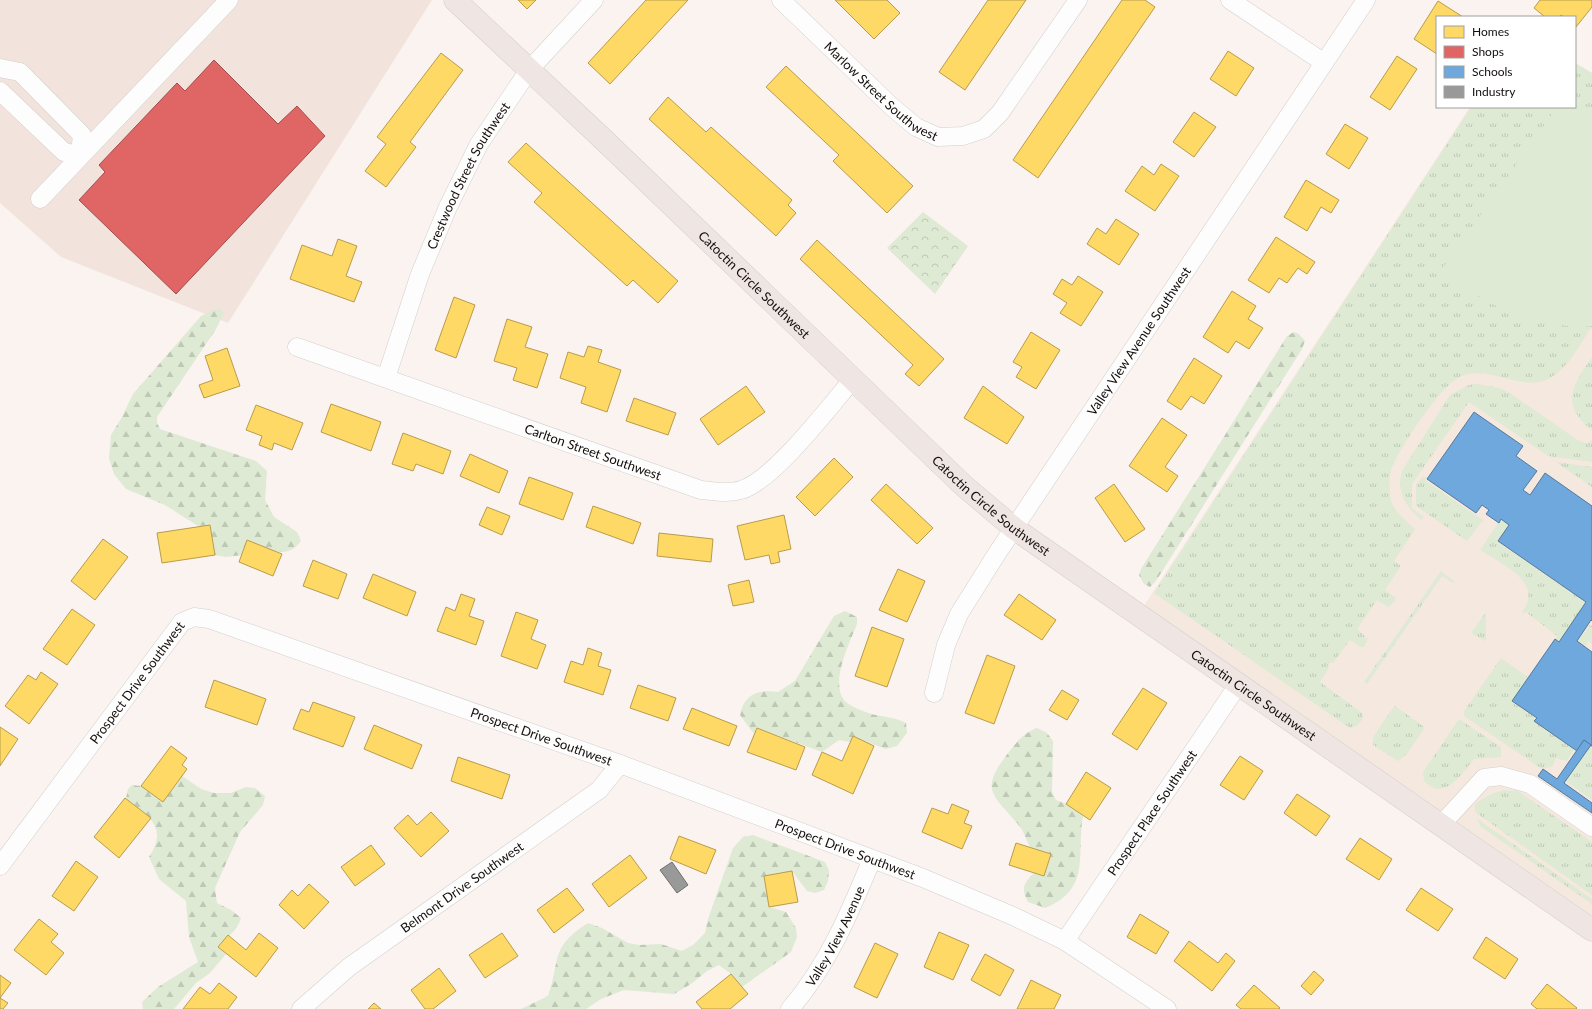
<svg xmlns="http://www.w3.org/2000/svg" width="1592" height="1009" viewBox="0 0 1592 1009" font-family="Lato,sans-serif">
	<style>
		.built { fill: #f2e4dd }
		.education { fill: #f5e8de }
		.grass { fill: url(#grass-tufts) }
		.forest { fill: url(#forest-firs) }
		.park { fill: url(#park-crowns) }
		.garden { fill: #deead4 }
		.homes { fill: #ffd966; stroke: #b89c4b }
		.shops { fill: #e06666; stroke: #a24c4b }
		.schools { fill: #6fa8dc; stroke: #537a9e }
		.industry { fill: #999; stroke: #706f6f }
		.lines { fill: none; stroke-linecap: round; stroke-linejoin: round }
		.minor-casing { stroke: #d4cfcd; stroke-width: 19 }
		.major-casing { stroke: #d3d0ce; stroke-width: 23 }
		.minor { stroke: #fefdfd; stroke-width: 18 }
		.major { stroke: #efe5e2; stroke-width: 22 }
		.labels { text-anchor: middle; stroke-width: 4; stroke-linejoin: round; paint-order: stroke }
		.street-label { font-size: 13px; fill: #120e0c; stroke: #fff }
	</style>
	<defs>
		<pattern id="grass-tufts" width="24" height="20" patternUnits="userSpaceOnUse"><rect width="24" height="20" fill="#deead4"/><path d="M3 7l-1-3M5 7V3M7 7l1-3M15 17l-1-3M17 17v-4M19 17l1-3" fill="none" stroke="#bdc8b5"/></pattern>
		<pattern id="forest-firs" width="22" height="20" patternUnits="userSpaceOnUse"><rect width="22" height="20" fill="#deead4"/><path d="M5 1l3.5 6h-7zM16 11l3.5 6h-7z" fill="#bdc8b5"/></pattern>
		<pattern id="park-crowns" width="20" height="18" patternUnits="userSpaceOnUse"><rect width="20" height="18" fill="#deead4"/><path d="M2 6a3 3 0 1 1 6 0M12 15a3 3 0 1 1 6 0" fill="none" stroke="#bdc8b5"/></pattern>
	</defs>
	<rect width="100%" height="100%" fill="#faf3f0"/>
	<path class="built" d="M0,0h432l-204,323 -167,-66 -61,-54z"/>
	<path class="education" d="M1575,63l17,10v857l-454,-315 332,-508h105z"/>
	<g class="grass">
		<path d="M1575,63l17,10v256h-2c-12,18 -22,40 -42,50 -27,13 -57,-14 -86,-3 -20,7 -58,66 -68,87 -5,8 -5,23 -4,33 1,13 16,25 25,33l-21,32 7,5 -16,24 11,8 -2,4 -6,5 -11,-7 -20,29 11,10 -4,8h-3l-11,-7 -17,23 -2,-1 -4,4 2,2 -9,14 42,31 1,5c-3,5 -6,9 -13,10l-196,-135 317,-486h104z"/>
		<path d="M1592,357v73c-33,-26 -19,-45 0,-73z"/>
		<path d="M1477,384l23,4 10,5 69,48 9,2 4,-3v22l-44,-6 -79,-54 -57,82v24l12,9 -3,3c-15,-14 -25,-28 -19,-49l48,-76 19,-10z"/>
		<path d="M1556,462l36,5v20z"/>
		<path d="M1423,476l4,2 -1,3 57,39 -16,21 -51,-35v-21z"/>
		<path d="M1501,519l8,6 -11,17 88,60 -27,40 -4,-3 2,-3 -31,-24 -2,2 -2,-2c23,-30 -21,-48 -42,-62z"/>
		<path d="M1441,571l14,11 -2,1 -11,-7 -75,108 -3,-2z"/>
		<path d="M1486,612v27l-1,2 -14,-8z"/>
		<path d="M1590,625l2,1v18l-4,-3 -3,5 -7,-5z"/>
		<path d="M1501,658l28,20 -17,24 25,16 -2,3 39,28 -7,12 -11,-3 -3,8 -11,3 -78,-53v-5z"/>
		<path d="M1395,706l28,20 1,3 -18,26 -8,6 -25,-16v-8l20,-29z"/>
		<path d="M1459,719l42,28v10l-27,2c-11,14 -31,44 -50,22l-1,-9z"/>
		<path d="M1591,745l1,1v54l-27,-19z"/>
		<path d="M1504,790l14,1 74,51v53l-117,-83v-8c9,-7 18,-11 29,-14z"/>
		<path d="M1476,818l116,81v5l-105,-73 -6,-4z"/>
	</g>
	<g class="forest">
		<path d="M215,309h6l3,4 -8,16 -59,88v6l3,6 96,32 11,10 -2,29 9,17 23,15 4,9c-16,21 -35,7 -54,0l-5,14 -16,2 -11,-2 -5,-30 -12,1 -33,-21 -39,-16 -12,-15 -5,-16 2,-23 11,-18 11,-23 68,-78z"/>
		<path d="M1294,332l5,2 6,7 -3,8 -146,232 -6,6 -6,-3 -5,-9 2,-6 146,-233z"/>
		<path d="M845,611l12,6v7c-7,18 -27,58 -13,76 6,7 19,11 27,14 12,3 24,3 35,9l1,10 -10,13 -11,3 -33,-12 -3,5 -11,-2 -17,12 -65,-24 -3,6 -14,-19c4,-21 18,-26 38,-23l17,-11 39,-65z"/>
		<path d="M1037,728l10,5 6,8 -1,51 4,8 10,4 17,12c-7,39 9,73 -38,92l-17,-6c-7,-14 -5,-18 6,-29l10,3 7,-22 -21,-7c-4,-8 -7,-18 -13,-24 -24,-28 -37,-33 -11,-67 9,-12 17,-23 31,-28z"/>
		<path d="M182,776l19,13 13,4h17l15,-6 9,1 10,8 -2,9 -23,27 -25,56 2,15 14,7 10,8c-4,14 -14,18 -23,29l8,7 -16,19 -14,10 -22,26h-31l-1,-7 16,-15 40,-25 -9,-25 -3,-36 -27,-22 -10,-22c20,-31 -1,-40 -23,-59l2,-9 4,-4 9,1 22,16z"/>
		<path d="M753,835l72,27 4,8 -1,11 -4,9 -9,3 -8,-2 -15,-20 -28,5 5,31 17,5 10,16 1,9 -6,15 -49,35 -11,-13 -12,-9 -12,6 -16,13 -17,10 -50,-4 -23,9 -15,10h-65l27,-13c13,-36 1,-48 40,-73l14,5 26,15 11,2 22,-1 21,7 11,-6 12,-12 3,-14 25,-71 10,-11z"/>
	</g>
	<path class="park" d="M923,212l45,34 -33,48 -48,-46z"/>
	<path class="garden" d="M1575,106h4l13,10v210c-40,3 -85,-11 -118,-33 -11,-8 -22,-16 -32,-24l115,-162h18z"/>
	<g class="homes">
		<path d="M518,0h18l-9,9z"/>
		<path d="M646,0h42l-78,84 -22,-21z"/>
		<path d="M835,0h52l13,13 -26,26z"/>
		<path d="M988,0h38l-61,90 -26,-18z"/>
		<path d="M1122,0h23l10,7 -117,171 -25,-18z"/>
		<path d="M1540,0h52v7l-16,20 -1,-10h-11l-3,-2 -2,2h-14l-11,-9z"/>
		<path d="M1438,1l25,16h-26v37l-23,-15z"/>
		<path d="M1228,51l26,17 -18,28 -26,-17z"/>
		<path d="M441,53l22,17 -53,72 6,5 -30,40 -21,-16 21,-27 -9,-7z"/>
		<path d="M1397,56l20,13 -27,41 -20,-13z"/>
		<path d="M786,66l127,120 -26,27 -54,-52 6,-6 -73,-68z"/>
		<path d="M668,97l38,35 5,-5 81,73 -4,5 8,8 -20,23 -127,-117z"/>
		<path d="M1194,112l22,15 -22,30 -21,-15z"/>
		<path d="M1345,124l23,14 -19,31 -23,-15z"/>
		<path d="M526,143l152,138 -20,22 -25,-23 -6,6 -93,-84 8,-9 -34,-31z"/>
		<path d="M1161,164l18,12 -24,35 -30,-20 17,-25 12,9z"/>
		<path d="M1306,180l33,20 -8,13 -10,-6 -14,24 -23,-14z"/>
		<path d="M1116,219l23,15 -20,31 -32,-21 10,-16 9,6z"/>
		<path d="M1276,237l39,25 -8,12 -9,-6 -11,15 -8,-5 -10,15 -21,-13z"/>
		<path d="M338,239l19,7 -11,30 16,6 -8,20 -64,-23 12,-34 30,11z"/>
		<path d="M817,240l127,119 -25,27 -14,-12 8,-9 -113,-106z"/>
		<path d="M1078,276l25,16 -22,34 -21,-13 7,-10 -14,-9 9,-15 10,6z"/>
		<path d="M1232,291l24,15 -8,13 15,9 -14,21 -13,-8 -8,12 -25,-16z"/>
		<path d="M454,297l21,8 -19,53 -21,-8z"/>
		<path d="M507,319l25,8 -7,20 23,7 -11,34 -24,-8 4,-12 -23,-7z"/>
		<path d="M1031,332l29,18 -24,39 -20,-12 6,-10 -9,-5z"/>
		<path d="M588,346l14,4 -4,12 23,8 -14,42 -26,-9 5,-16 -26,-9 8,-26 16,5z"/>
		<path d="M227,348l13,38 -36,12 -5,-13 14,-5 -8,-24z"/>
		<path d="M1194,358l28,18 -18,28 -13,-8 -10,14 -14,-9z"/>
		<path d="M746,386l19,26 -47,33 -18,-26z"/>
		<path d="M983,386l41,31 -17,27 -43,-26z"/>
		<path d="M634,398l42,15 -8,22 -42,-14z"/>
		<path d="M331,404l50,18 -10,29 -50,-19z"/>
		<path d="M256,405l47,18 -11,27 -18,-7 -2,7 -13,-5 3,-9 -16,-6z"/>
		<path d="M1162,418l25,17 -22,32 13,9 -11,16 -38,-26z"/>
		<path d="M403,433l48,18 -8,23 -27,-10 -3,7 -21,-7z"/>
		<path d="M470,454l38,17 -9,22 -39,-17z"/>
		<path d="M834,458l19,19 -38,39 -19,-19z"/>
		<path d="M529,477l44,16 -10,27 -44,-16z"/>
		<path d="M886,484l47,44 -16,16 -46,-44z"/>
		<path d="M1114,484l31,45 -20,13 -30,-44z"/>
		<path d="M593,506l48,17 -8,21 -47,-17z"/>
		<path d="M487,507l23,9 -8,19 -23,-10z"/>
		<path d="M784,515l7,34 -13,3 2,10 -9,2 -2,-9 -24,5 -8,-34z"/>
		<path d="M210,525l5,30 -53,8 -5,-30z"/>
		<path d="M659,533l54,6 -2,23 -54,-6z"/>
		<path d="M103,539l25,18 -33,43 -24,-19z"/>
		<path d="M247,540l35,14 -9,22 -34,-14z"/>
		<path d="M313,560l34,14 -9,25 -35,-13z"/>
		<path d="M898,569l27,12 -18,41 -28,-12z"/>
		<path d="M373,574l43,18 -9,24 -44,-18z"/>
		<path d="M749,580l5,22 -21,4 -5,-21z"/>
		<path d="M461,594l14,5 -6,17 15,5 -8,24 -39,-14 9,-24 9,4z"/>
		<path d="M1019,594l37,26 -14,20 -38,-25z"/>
		<path d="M72,609l23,16 -28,40 -24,-16z"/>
		<path d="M516,612l22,8 -7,19 15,6 -9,24 -36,-13z"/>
		<path d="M872,627l32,12 -17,48 -32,-11z"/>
		<path d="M588,648l14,5 -4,13 13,4 -8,25 -39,-13 7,-21 12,4z"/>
		<path d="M987,655l28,11 -21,58 -29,-11z"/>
		<path d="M41,672l17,12 -29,40 -24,-18 23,-31 8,5z"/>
		<path d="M214,680l52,19 -9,26 -52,-18z"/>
		<path d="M638,685l38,13 -8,23 -38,-13z"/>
		<path d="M1143,688l24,15 -30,47 -25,-16z"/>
		<path d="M1062,690l17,10 -12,20 -18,-10z"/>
		<path d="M313,702l42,15 -12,30 -50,-18 8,-20 8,3z"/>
		<path d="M692,708l45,18 -8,20 -46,-17z"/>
		<path d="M374,725l48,20 -10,24 -48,-20z"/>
		<path d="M0,727l18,12 -18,27z"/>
		<path d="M757,728l48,19 -9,23 -49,-18z"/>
		<path d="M853,736l21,10 -21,48 -41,-19 10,-23 20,9z"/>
		<path d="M171,746l16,12 -5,7 5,4 -24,33 -22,-16z"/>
		<path d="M1240,756l23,15 -19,29 -24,-15z"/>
		<path d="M458,757l52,18 -8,24 -51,-18z"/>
		<path d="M1086,772l25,16 -21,32 -24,-16z"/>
		<path d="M1297,794l33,22 -14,20 -32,-23z"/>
		<path d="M125,798l26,20 -32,40 -25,-21z"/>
		<path d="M952,804l17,7 -5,12 8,3 -10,23 -40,-17 10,-24 16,6z"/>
		<path d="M431,812l18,19 -28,26 -27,-29 14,-13 9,10z"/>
		<path d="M679,836l37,14 -10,24 -36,-15z"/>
		<path d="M1360,838l32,21 -13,21 -33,-21z"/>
		<path d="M1016,843l35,11 -7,22 -35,-11z"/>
		<path d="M371,845l14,19 -30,22 -14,-19z"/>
		<path d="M630,855l17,23 -38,29 -17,-23z"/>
		<path d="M76,861l22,16 -24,34 -22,-15z"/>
		<path d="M792,871l6,31 -29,5 -5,-31z"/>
		<path d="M309,884l20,18 -25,27 -25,-24 13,-15 6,6z"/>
		<path d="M567,888l17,22 -30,23 -17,-23z"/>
		<path d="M1421,888l32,21 -15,22 -32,-21z"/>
		<path d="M1140,914l29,18 -13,22 -29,-17z"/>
		<path d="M39,919l19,15 -7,8 13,11 -18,22 -32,-25z"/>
		<path d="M939,932l30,13 -16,35 -29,-13z"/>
		<path d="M259,933l19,15 -22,29 -38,-30 10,-12 18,15z"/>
		<path d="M502,933l16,23 -33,22 -16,-23z"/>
		<path d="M1486,937l32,22 -13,20 -32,-21z"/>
		<path d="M1189,941l29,22 8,-10 9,8 -23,30 -38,-30z"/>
		<path d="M875,943l23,11 -21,44 -23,-11z"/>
		<path d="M985,954l29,16 -14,26 -29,-16z"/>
		<path d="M439,968l17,23 -23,18h-8l-14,-19z"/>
		<path d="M1314,971l10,9 -13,15 -10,-9z"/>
		<path d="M731,974l17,20 -18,15h-28l-6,-7z"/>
		<path d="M0,975l11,8 -11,15 8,5 -5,6h-3z"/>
		<path d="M1031,980l30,15 -7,14h-37z"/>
		<path d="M219,983l18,14 -9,12h-45l17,-22 10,7z"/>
		<path d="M1547,984l30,24 -1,1h-39l-6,-5z"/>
		<path d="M1254,985l26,23 -1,1h-38l-5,-4z"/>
		<path d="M374,1003l7,6h-13z"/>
	</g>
	<path class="shops" d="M214,60l64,64 19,-18 28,30 -149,158 -97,-94 26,-28 -6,-7 78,-82 8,8z"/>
	<g class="schools">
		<path d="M1474,412l49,34 -7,10 21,15 -14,19 7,5 15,-22 47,33v115l-1,-1 -14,21 15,11v94l-8,-6 -7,11 -43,-30 3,-3 -25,-17 43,-62 4,3 27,-40 -88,-61 11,-16 -8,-6 -2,4 -13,-9 3,-4 -7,-5 -6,8 -49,-34z"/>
		<path d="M1584,740l7,5 -27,38 28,20v10l-54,-37 5,-7 14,10z"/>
	</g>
	<path class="industry" d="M672,862l16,23 -11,8 -17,-23z"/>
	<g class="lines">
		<g class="minor-casing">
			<g id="minor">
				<path id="s1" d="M781,0l110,106 25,21 22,10 25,-1 21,-7 16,-16 78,-113"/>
				<path d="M1230,0l93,62"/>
				<path d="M0,68l20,4 62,63 -2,20 -16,-3 -64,-61"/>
				<path d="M40,199l189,-199"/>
				<path id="s2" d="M297,347l404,143c13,1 27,4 40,0 32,-9 89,-84 112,-111"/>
				<path id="s3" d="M386,378l34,-104 28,-67 31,-63 50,-74 65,-70"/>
				<path id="s4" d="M934,693l12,-48 13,-31 37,-59 370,-555"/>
				<path d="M1440,826l44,-48 17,-2 29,8 62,43"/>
				<path id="s5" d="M0,866l182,-244 12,-5 15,2 411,145 303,114 90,38 52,25 102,68"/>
				<path id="s6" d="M1065,941l173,-256"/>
				<path id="s7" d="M301,1009l48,-42 250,-177 21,-26"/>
				<path id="s8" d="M790,1009c38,-44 60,-97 82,-150"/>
			</g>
		</g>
		<g class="major-casing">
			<g id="major">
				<path id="s9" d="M455,0l150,141 359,345 51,43 577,401"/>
			</g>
		</g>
		<use href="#minor" class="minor"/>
		<use href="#major" class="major"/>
	</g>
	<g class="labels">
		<g class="street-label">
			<text dy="5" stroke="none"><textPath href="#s1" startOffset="136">Marlow Street Southwest</textPath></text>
			<text dy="5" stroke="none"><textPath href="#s3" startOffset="219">Crestwood Street Southwest</textPath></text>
			<text dy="5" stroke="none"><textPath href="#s9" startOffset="413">Catoctin Circle Southwest</textPath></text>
			<text dy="5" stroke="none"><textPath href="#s4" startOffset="410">Valley View Avenue Southwest</textPath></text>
			<text dy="5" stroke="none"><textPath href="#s2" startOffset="314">Carlton Street Southwest</textPath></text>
			<text dy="5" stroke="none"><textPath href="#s9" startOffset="737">Catoctin Circle Southwest</textPath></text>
			<text dy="5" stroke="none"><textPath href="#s5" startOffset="229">Prospect Drive Southwest</textPath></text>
			<text dy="5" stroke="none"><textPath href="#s9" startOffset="1061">Catoctin Circle Southwest</textPath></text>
			<text dy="5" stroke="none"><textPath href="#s5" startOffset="685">Prospect Drive Southwest</textPath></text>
			<text dy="5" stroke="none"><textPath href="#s6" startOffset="155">Prospect Place Southwest</textPath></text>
			<text dy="5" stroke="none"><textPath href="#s5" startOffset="1009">Prospect Drive Southwest</textPath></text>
			<text dy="5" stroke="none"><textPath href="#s7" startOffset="202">Belmont Drive Southwest</textPath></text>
			<text dy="5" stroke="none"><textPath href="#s8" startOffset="86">Valley View Avenue</textPath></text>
		</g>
	</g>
	<rect x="1436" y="16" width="140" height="92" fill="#ffffff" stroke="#a09f9e"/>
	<rect x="1444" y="26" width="20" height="12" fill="#ffd966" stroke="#a09f9e"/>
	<text x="1472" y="36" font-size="12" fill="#120e0c">Homes</text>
	<rect x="1444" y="46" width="20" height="12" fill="#e06666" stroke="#a09f9e"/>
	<text x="1472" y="56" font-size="12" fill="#120e0c">Shops</text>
	<rect x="1444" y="66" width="20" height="12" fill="#6fa8dc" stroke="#a09f9e"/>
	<text x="1472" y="76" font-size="12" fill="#120e0c">Schools</text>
	<rect x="1444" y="86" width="20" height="12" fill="#999999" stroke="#a09f9e"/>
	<text x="1472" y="96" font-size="12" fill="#120e0c">Industry</text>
</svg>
